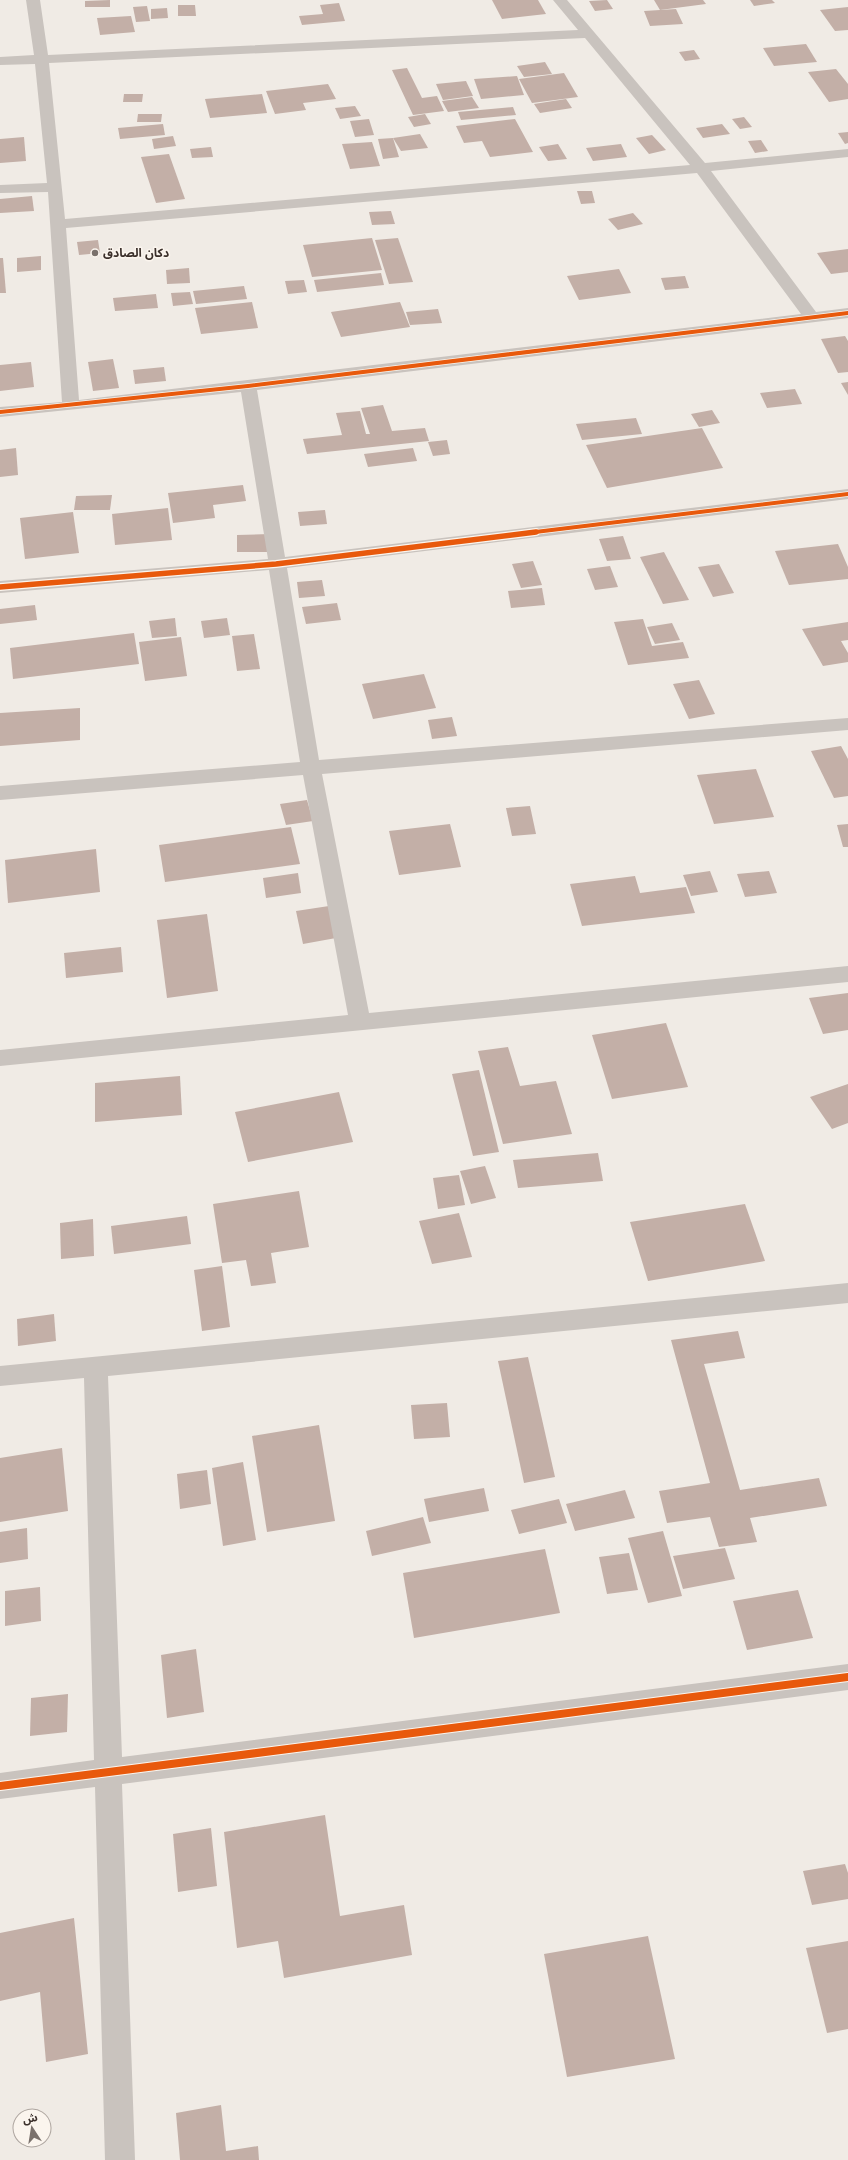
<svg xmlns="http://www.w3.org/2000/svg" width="848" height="2160" viewBox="0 0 848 2160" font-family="'Golos Text','Noto Sans Arabic',sans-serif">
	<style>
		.building { fill: #c3afa7 }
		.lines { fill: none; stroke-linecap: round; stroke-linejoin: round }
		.minor { fill: #c9c3be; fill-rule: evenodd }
		.cycleway-far2-casing { stroke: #fbf5ee; stroke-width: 5.5 }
		.cycleway-far1-casing { stroke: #fbf5ee; stroke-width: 8 }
		.cycleway-casing { stroke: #fbf5ee; stroke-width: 10 }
		.cycleway-far2 { stroke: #e8590c; stroke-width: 4 }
		.cycleway-far1 { stroke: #e8590c; stroke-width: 5.5 }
		.cycleway { stroke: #e8590c; stroke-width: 8 }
		.poi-dot { fill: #7a716c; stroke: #fbf5ee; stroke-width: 1.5 }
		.labels { text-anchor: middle; stroke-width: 3; stroke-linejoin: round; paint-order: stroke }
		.far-poi-label { font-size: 12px; font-weight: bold; fill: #3b302b; stroke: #fbf5ee; text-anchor: start }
	</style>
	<rect width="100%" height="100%" fill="#f0ebe5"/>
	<g class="building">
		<path d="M110,0v7h-25v-6z"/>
		<path d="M492,0h46l8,14 -44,5z"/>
		<path d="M607,0l6,9 -18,2 -6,-10z"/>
		<path d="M654,0h49l3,4 -46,6z"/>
		<path d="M750,0h22l3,3 -21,3z"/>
		<path d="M339,3l6,18 -43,4 -3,-9 24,-2 -3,-9z"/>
		<path d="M178,5h17l1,11h-18z"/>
		<path d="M147,6l3,15 -14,1 -3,-15z"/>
		<path d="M848,7v23l-13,1 -15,-21z"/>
		<path d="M167,8l1,10 -17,1v-10z"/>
		<path d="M676,9l7,15 -33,2 -6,-15z"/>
		<path d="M131,16l4,16 -35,3 -3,-17z"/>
		<path d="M806,44l11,18 -43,4 -11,-18z"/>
		<path d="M694,50l6,9 -15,2 -6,-9z"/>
		<path d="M545,62l7,12 -28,3 -7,-11z"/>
		<path d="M407,68l15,30 15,-2 7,15 -31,4 -21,-45z"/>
		<path d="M836,69l12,15v15l-19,3 -21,-30z"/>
		<path d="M564,73l14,24 -46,6 -13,-24z"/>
		<path d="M517,76l7,19 -43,4 -7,-20z"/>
		<path d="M466,81l7,15 -30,4 -7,-16z"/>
		<path d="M328,84l8,15 -33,4 3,7 -31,4 -9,-23z"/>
		<path d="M124,94h19l-1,8h-19z"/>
		<path d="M262,94l5,19 -57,5 -5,-19z"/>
		<path d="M472,97l7,11 -31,4 -6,-11z"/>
		<path d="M566,99l6,9 -32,5 -6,-9z"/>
		<path d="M355,106l6,10 -21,3 -5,-11z"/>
		<path d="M513,107l3,8 -55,5 -3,-8z"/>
		<path d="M138,114h24l-1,8h-24z"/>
		<path d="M425,114l6,10 -17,3 -6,-10z"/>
		<path d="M744,117l8,10 -12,2 -8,-10z"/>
		<path d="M369,119l5,16 -19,2 -5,-16z"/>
		<path d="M515,119l18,33 -43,5 -8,-16 -18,2 -8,-17z"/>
		<path d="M163,124l2,11 -45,4 -2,-11z"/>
		<path d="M722,124l8,10 -27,4 -7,-10z"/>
		<path d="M848,132v11l-3,1 -7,-11z"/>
		<path d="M420,134l8,14 -27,3 -8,-13z"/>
		<path d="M652,135l14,15 -17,4 -13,-16z"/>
		<path d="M173,136l3,10 -22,3 -2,-10z"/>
		<path d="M24,137l2,24 -26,2v-24z"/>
		<path d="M393,138l6,19 -16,2 -5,-20z"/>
		<path d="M761,140l7,11 -13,2 -7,-12z"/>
		<path d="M372,142l8,24 -30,3 -8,-25z"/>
		<path d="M558,144l9,15 -19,2 -9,-14z"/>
		<path d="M621,144l6,13 -34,4 -7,-13z"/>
		<path d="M211,147l2,10 -21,1 -2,-9z"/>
		<path d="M169,154l16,45 -29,4 -15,-46z"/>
		<path d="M577,191h15l3,12 -14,1z"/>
		<path d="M32,196l2,15 -34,2v-14z"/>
		<path d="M391,211l4,13 -23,1 -3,-13z"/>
		<path d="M633,213l10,11 -25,6 -10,-11z"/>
		<path d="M372,238l10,32 -70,7 -9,-32z"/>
		<path d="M398,238l15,44 -24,2 -14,-44z"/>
		<path d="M98,240l2,13 -21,2 -2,-13z"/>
		<path d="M848,249v23l-17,2 -14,-21z"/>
		<path d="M41,256v14l-24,2v-14z"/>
		<path d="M0,258h3l3,35h-6z"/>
		<path d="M189,268l1,15 -23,1 -1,-14z"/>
		<path d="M619,269l12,24 -52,7 -12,-24z"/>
		<path d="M381,273l3,12 -67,7 -3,-12z"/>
		<path d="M685,276l4,12 -24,2 -4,-12z"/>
		<path d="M304,280l3,12 -19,2 -3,-13z"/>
		<path d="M244,286l3,13 -51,5 -3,-13z"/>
		<path d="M190,292l3,12 -20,2 -2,-13z"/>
		<path d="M156,294l2,14 -43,3 -2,-13z"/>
		<path d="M252,302l6,26 -57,6 -6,-26z"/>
		<path d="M400,302l10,25 -69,10 -10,-25z"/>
		<path d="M438,309l4,14 -32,2 -4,-13z"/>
		<path d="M845,336l3,5v31l-10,1 -17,-34z"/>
		<path d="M113,359l6,29 -26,3 -5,-29z"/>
		<path d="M31,362l3,25 -34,4v-26z"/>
		<path d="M164,367l2,14 -31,3 -2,-14z"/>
		<path d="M848,382v13l-7,-12z"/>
		<path d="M795,389l7,15 -35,4 -7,-15z"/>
		<path d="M383,405l9,26 33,-3 4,13 -122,13 -4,-15 39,-4 -6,-22 24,-2 6,23h4l-9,-26z"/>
		<path d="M712,410l8,13 -21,4 -8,-13z"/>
		<path d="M636,418l6,16 -60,6 -6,-16z"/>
		<path d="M702,428l21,40 -116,20 -21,-43z"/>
		<path d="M447,440l3,14 -17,2 -5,-14z"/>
		<path d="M16,448l2,27 -18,2v-27z"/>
		<path d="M413,448l4,13 -49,6 -4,-13z"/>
		<path d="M243,485l3,16 -33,4 2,13 -42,5 -5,-30z"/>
		<path d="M112,495l-2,15h-36l2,-14z"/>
		<path d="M168,508l4,32 -57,5 -3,-31z"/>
		<path d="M325,510l2,14 -27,2 -2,-14z"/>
		<path d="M73,512l6,41 -54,6 -5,-41z"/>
		<path d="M270,534l-1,18h-32v-17z"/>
		<path d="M623,536l8,23 -24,2 -8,-22z"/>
		<path d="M838,544l10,23v12l-59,6 -14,-34z"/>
		<path d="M664,552l25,48 -26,4 -23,-47z"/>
		<path d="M533,561l9,24 -21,3 -9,-24z"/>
		<path d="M719,564l15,29 -21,4 -15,-30z"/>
		<path d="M610,566l8,21 -23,3 -8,-21z"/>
		<path d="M322,580l3,16 -26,2 -2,-16z"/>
		<path d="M542,588l3,17 -34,3 -3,-17z"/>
		<path d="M337,603l4,17 -35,4 -4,-17z"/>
		<path d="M35,605l2,15 -37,4v-15z"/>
		<path d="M175,618l2,18 -25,2 -3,-17z"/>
		<path d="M227,618l3,17 -26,3 -3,-17z"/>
		<path d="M643,619l9,27 31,-4 6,16 -61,7 -14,-43z"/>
		<path d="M848,622v18l-7,1 7,12v9l-25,4 -21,-37z"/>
		<path d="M672,623l8,17 -25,4 -8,-17z"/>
		<path d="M134,633l5,31 -126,15 -3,-31z"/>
		<path d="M254,634l6,35 -23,2 -5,-35z"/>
		<path d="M181,637l6,39 -42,5 -6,-39z"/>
		<path d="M424,674l12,34 -63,11 -11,-35z"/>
		<path d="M699,680l16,34 -26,5 -16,-35z"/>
		<path d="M80,708v32l-80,6v-33z"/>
		<path d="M452,717l5,19 -25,3 -4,-19z"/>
		<path d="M841,746l7,13v37l-14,2 -23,-47z"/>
		<path d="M756,769l18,48 -60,7 -17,-49z"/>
		<path d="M307,800l6,21 -27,4 -6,-21z"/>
		<path d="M530,806l6,28 -24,2 -6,-28z"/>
		<path d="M450,824l11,43 -62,8 -10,-44z"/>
		<path d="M848,824v23h-5l-6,-22z"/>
		<path d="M291,827l9,37 -135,18 -6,-37z"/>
		<path d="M96,849l4,43 -92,11 -3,-43z"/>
		<path d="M710,871l8,21 -27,4 -8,-21z"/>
		<path d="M769,871l8,22 -32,4 -8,-23z"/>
		<path d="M298,873l3,20 -35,5 -3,-20z"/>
		<path d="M635,876l5,17 46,-6 9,26 -113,13 -12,-42z"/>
		<path d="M329,906l7,32 -33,6 -7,-33z"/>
		<path d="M207,914l11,77 -51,7 -10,-78z"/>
		<path d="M121,947l2,25 -57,6 -2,-25z"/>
		<path d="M848,993v37l-25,4 -14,-36z"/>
		<path d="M666,1023l22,64 -76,12 -20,-64z"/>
		<path d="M508,1047l12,39 36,-5 16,53 -69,10 -25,-93z"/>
		<path d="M479,1070l20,82 -26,4 -21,-82z"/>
		<path d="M180,1076l2,39 -87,7v-39z"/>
		<path d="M848,1084v39l-16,6 -22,-32z"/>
		<path d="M339,1092l14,50 -105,20 -13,-50z"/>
		<path d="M598,1153l5,28 -85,7 -5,-28z"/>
		<path d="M485,1166l11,32 -25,6 -11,-33z"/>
		<path d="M459,1175l6,30 -27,4 -5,-31z"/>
		<path d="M299,1191l10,56 -38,6 5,30 -25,3 -5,-26 -24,3 -9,-59z"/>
		<path d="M745,1204l20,57 -117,20 -18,-59z"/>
		<path d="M459,1213l13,44 -40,7 -13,-43z"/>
		<path d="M187,1216l4,28 -77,10 -3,-28z"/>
		<path d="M93,1219l1,37 -33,3 -1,-36z"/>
		<path d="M222,1266l8,61 -28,4 -8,-61z"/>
		<path d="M54,1314l2,27 -38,5 -1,-27z"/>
		<path d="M738,1331l7,27 -41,6 36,126 79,-12 8,28 -77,12 7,24 -38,5 -9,-30 -43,6 -8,-32 51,-8 -39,-143z"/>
		<path d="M528,1357l27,120 -31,6 -26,-122z"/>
		<path d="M447,1403l3,34 -36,2 -3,-34z"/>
		<path d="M319,1425l16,96 -68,11 -15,-96z"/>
		<path d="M62,1448l6,63 -68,11v-64z"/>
		<path d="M243,1462l13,78 -33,6 -11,-78z"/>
		<path d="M207,1470l4,34 -31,5 -3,-35z"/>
		<path d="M484,1488l5,23 -60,11 -5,-23z"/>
		<path d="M625,1490l10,28 -60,13 -9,-27z"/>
		<path d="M559,1499l8,24 -48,11 -8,-24z"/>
		<path d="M423,1517l8,26 -59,13 -6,-25z"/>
		<path d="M27,1528l1,31 -28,4v-31z"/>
		<path d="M663,1531l19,65 -34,7 -20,-65z"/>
		<path d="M725,1548l10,31 -52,10 -10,-33z"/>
		<path d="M545,1549l15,64 -146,25 -11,-65z"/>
		<path d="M629,1553l9,37 -31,4 -8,-37z"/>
		<path d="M40,1587l1,34 -36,5v-35z"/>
		<path d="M798,1590l15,48 -66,12 -14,-49z"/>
		<path d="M196,1649l8,63 -37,6 -6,-63z"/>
		<path d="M68,1694l-1,38 -37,4 1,-38z"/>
		<path d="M325,1815l15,101 64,-11 8,50 -128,23 -6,-37 -41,7 -13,-116z"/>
		<path d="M211,1828l6,58 -39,6 -5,-58z"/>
		<path d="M845,1864l3,9v26l-36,6 -9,-34z"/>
		<path d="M74,1918l14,136 -42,8 -6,-70 -40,9v-68z"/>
		<path d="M648,1936l27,123 -108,18 -23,-123z"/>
		<path d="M848,1941v88l-21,4 -21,-85z"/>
		<path d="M221,2105l5,46 32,-5 1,14h-79l-4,-47z"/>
	</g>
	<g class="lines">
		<g class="minor">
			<path d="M26,0h14l8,55 530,-25 -25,-30h14l138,163 143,-14v8l-137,14 105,141 32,-4v10l-591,72 28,167 563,-68v10l-561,69 32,192 529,-42v12l-526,44 47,239 479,-47v16l-848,84v-16l348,-35 -45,-240 -303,25v-14l300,-24 -31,-192 -269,23v-12l268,-22 -27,-167 -241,25v-10l62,-5 -14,-210 -48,1v-8l47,-2 -12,-119 -35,1v-8l34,-2zM585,38l105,127 -625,54 -16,-156zM697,173l104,141 -722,86 -13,-172z"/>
			<path d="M848,1283v20l-740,73 14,381 726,-93v26l-726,94 13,376h-30l-10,-373 -95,12v-26l94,-13 -10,-382 -84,8v-20z"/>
		</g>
		<g class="cycleway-far2-casing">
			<g id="cycleway-far2">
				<path d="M0,412l248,-26 600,-73"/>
				<path d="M527,533l321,-39"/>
			</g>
		</g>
		<g class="cycleway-far1-casing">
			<path id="cycleway-far1" d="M0,587l276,-23 260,-32"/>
		</g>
		<g class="cycleway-casing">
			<path id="cycleway" d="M0,1786l848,-109"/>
		</g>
		<use href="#cycleway-far2" class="cycleway-far2"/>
		<use href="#cycleway-far1" class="cycleway-far1"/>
		<use href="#cycleway" class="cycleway"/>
	</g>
	<circle class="poi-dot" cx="95" cy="253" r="4"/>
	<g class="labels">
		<g class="far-poi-label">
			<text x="103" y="257">دكان الصادق</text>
		</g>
	</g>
	<g transform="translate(32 2128) rotate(348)"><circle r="19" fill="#fbf5ee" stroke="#aea6a0"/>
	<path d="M0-3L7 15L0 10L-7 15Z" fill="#7a716c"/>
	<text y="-6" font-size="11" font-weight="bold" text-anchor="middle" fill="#3b302b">ش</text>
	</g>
</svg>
